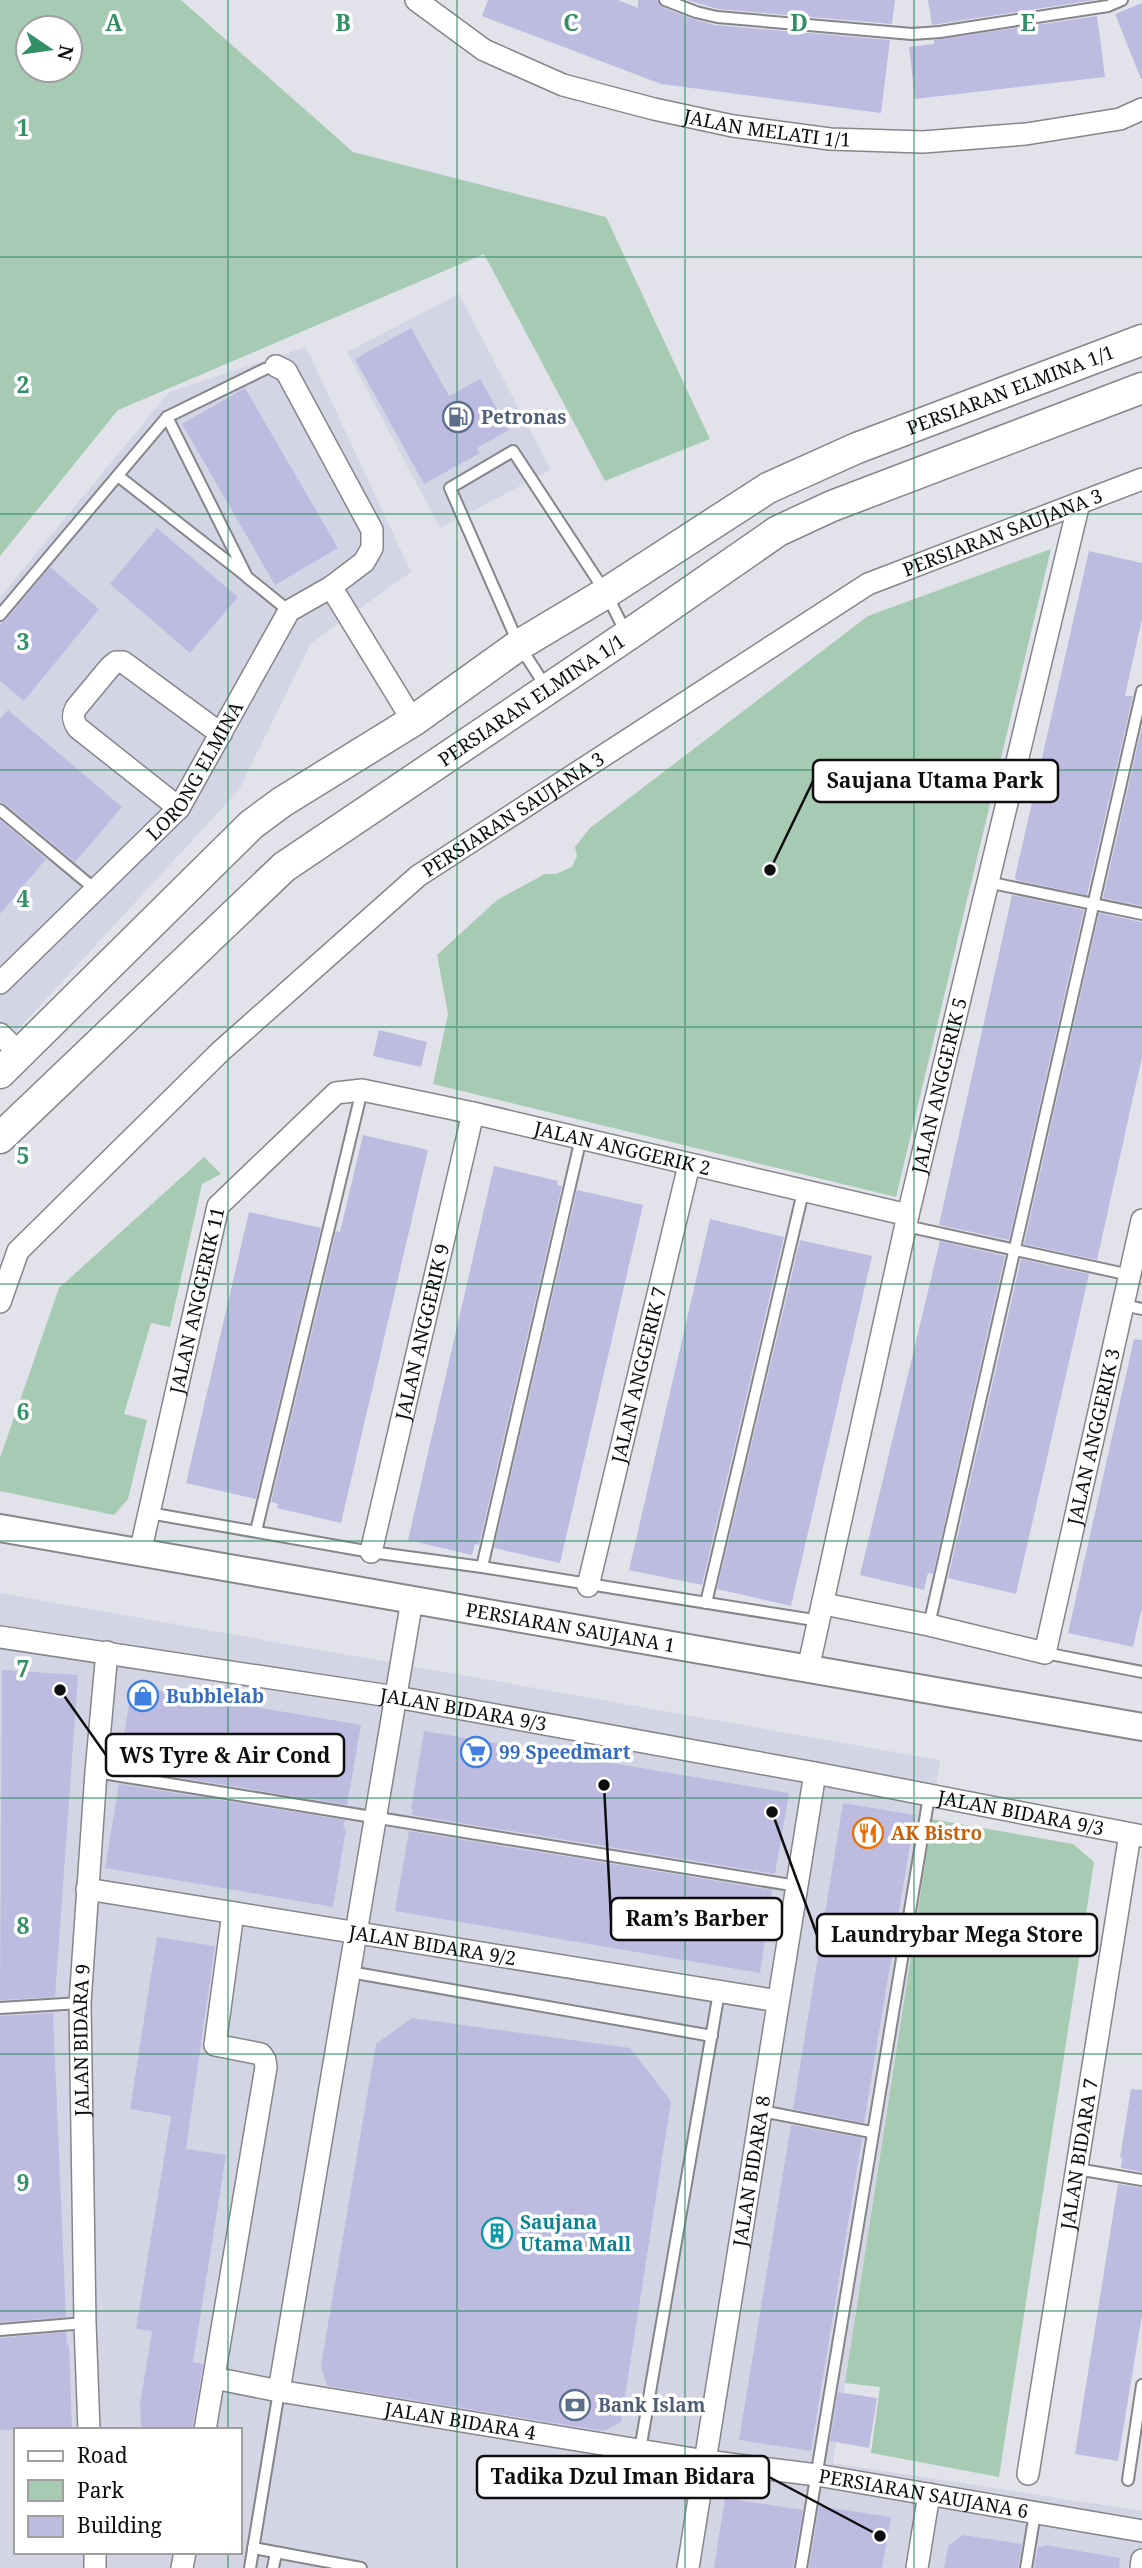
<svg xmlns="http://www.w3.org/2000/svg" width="1142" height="2568" viewBox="0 0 1142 2568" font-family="'Noto Serif',serif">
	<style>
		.built { fill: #d4d5e4; fill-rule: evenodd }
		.green { fill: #a7cab3; fill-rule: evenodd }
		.building { fill: #bebbe1 }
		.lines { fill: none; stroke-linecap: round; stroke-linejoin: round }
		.service-casing { stroke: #85858c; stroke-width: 14 }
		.minor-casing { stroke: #85858c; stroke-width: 24 }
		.tertiary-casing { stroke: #85858c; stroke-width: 30 }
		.secondary-casing { stroke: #85858c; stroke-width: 33 }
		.service { stroke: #fff; stroke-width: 10 }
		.minor { stroke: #fff; stroke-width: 21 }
		.tertiary { stroke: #fff; stroke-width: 26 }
		.secondary { stroke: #fff; stroke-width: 30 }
		.grid { fill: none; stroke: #338f65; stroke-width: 2; stroke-opacity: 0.55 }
		.labels { text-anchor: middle; stroke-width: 7; stroke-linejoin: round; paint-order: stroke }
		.street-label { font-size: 19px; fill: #0e0e10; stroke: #fff }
		.service-label { font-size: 19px; font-weight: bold; fill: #4e5e75; stroke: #fff; text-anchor: start }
		.shop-label { font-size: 19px; font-weight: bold; fill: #366cbe; stroke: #fff; text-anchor: start }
		.food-label { font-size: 19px; font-weight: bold; fill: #c56008; stroke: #fff; text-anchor: start }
		.culture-label { font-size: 19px; font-weight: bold; fill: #0d838f; stroke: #fff; text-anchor: start }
		.grid-label { font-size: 23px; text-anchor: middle; font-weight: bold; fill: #338f65; stroke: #fff; stroke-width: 7; stroke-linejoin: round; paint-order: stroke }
		.leader { fill: none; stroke: #0e0e10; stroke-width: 2.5 }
		.callout-dot { fill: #0e0e10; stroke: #fff; stroke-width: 2.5 }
		.callout { fill: #fff; stroke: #0e0e10; stroke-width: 2.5 }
		.callout-label { font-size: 21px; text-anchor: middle; font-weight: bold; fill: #0e0e10 }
	</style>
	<rect width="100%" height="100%" fill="#e2e3ea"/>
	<g class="built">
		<path d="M459,294l92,176 -111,58 -93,-176z"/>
		<path d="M306,347l105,225 -100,71 -72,147 -239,259v-452l169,-205z"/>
		<path d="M0,1593l940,167 -107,703 309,48v57h-1142zM16,2430h224v122h-224z"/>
	</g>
	<g class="green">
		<path d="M0,0h181l172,152 253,65 104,222 -105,42 -121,-227 -366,156 -118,146zM70,28v42h-42v-42z"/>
		<path d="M1051,549l-155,648 -463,-113 15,-70 -11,-59 60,-55 48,-26h11l16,-7 5,-11 -2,-9 15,-19 278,-212z"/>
		<path d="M204,1157l17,17 -19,10 -32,143 -19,-4 -27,91 23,6 -19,79 -14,16 -114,-24v-33l59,-170z"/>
		<path d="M932,1819l141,25 21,18 -95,615 -128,-24 9,-66 -35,-4z"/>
	</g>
	<g class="building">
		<path d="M488,0h130l20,8v-8h19l5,7 31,12 22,6 175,15 -9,73 -220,-29 -179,-68z"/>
		<path d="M687,0h208l-3,24 -174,-15z"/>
		<path d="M928,0h167l-163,25z"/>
		<path d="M1142,3v76h-1l-26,-65z"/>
		<path d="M1097,16l8,61 -190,22 -6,-52 25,-3v-4z"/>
		<path d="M411,328l38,68 31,-17 29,51 -32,18 3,5 -56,31 -69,-125z"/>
		<path d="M245,388l93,160 -63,37 -93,-161z"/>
		<path d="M157,528l81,69 -48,56 -80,-69z"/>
		<path d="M1089,551l53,12v56l-17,77h8l-46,199 -71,-15 -1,-3z"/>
		<path d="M50,567l49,42 -75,92 -24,-20v-57l6,-4z"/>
		<path d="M8,710l114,97 -47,55 -70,-58 -5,-2v-83z"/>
		<path d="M1142,726v180l-39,-8z"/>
		<path d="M0,820l46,39 -46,55z"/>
		<path d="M1012,895l72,15 -75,330 -70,-15z"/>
		<path d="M1099,913l43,9v135l-45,203 -73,-16z"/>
		<path d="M379,1030l48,12 -6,25 -48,-11z"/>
		<path d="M363,1135l65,15 -87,373 -64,-15 1,-4 -7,-2 65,-271 4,1z"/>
		<path d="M494,1166l64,15 -1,4 5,1 -83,359 -4,-1 -3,11 -64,-15z"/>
		<path d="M577,1190l66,15 -83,358 -66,-15z"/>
		<path d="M249,1212l72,16 -65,271 -70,-16z"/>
		<path d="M710,1219l74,18 -82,348 -73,-15z"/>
		<path d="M800,1240l72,16 -81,350 -74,-17z"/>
		<path d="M940,1241l65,15 -72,318 -5,-1 -4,17 -64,-15z"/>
		<path d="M1021,1259l68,15 -73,320 -68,-16z"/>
		<path d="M1134,1339l8,1v268l-9,39 -65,-14z"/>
		<path d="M2,1670l76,5 -23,322 -55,3z"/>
		<path d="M132,1686l229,39 -14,80 -225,-37v-3h-3z"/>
		<path d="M424,1731l365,62 -14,81 -363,-59 1,-6h-2z"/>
		<path d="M119,1784l226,36 -2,8 3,1 -13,78 -228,-39z"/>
		<path d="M843,1803l72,12 -51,308 -71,-14z"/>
		<path d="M409,1831l363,59 -12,83 -365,-62z"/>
		<path d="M157,1937l58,9 -29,203 40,6 -33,207 10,2 -11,66h-51l-1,-26 12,-73 -16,-2 35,-213 -41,-7z"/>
		<path d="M53,2013l13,304 -66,5v-306z"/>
		<path d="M412,2018l218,30 41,53 -50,321 -17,9 -277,-45 -6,-21 55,-321z"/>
		<path d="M1131,2089l11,1v82l-21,-4 1,-10h-2z"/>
		<path d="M791,2125l71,13 -51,313 -72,-11z"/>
		<path d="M1118,2184l24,4v127l-24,146 -43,-7z"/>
		<path d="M66,2332l1,13h2l3,85h-72v-92z"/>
		<path d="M838,2392l39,6 -8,50 -39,-7z"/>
		<path d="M725,2498l78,12 -10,58h-79z"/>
		<path d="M819,2506l72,11 -9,51h-73z"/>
		<path d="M963,2535l59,9 -4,24h-74l4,-22z"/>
		<path d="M1045,2545l75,13 -1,10h-85l4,-22 6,1z"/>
	</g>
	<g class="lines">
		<g class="service-casing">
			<g id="service">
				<path d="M665,0l31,12 21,5 195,17 28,-2 168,-26 14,-6"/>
				<path d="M167,417l80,160 42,34"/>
				<path d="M118,476l127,99"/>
				<path d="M0,615l167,-198 98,-48 11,-3"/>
				<path d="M546,687l-27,-42 -69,-157 63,-37 93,142 20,40"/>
				<path d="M0,810l96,80"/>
				<path d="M987,882l155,32"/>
				<path d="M906,1226l224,49"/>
				<path d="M1123,1305l19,4"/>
				<path d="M149,1513l222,39 111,15 338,54"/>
				<path d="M256,1531l106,-441"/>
				<path d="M482,1567l99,-429"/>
				<path d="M706,1603l97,-411"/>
				<path d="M929,1625l213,-934"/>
				<path d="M1045,1653l97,19"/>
				<path d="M96,1772l701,114"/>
				<path d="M350,1972l362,64"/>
				<path d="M0,2008l80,-5"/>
				<path d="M761,2111l110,21"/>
				<path d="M1077,2169l65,11"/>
				<path d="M0,2330l85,-7"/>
				<path d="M640,2450l79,-458"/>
				<path d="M1128,2480l14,-95"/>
				<path d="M253,2548l108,20"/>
				<path d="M250,2568l29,-177"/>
				<path d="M273,2568l3,-15"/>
				<path d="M801,2568l128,-772"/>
				<path d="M1026,2568l9,-55"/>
			</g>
		</g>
		<g class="minor-casing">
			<g id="minor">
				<path id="s1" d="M416,0l68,50 79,35 91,24 79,17 97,13 93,3 103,-8 94,-15 22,-10"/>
				<path d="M331,587l82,134"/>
				<path d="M179,808l-101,-80c-5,-7 -6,-12 -2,-20l34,-41 6,-5h7l98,72"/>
				<path id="s2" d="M0,983l179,-175 110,-197 42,-24 33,-25 8,-14v-18l-86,-159 -10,-5"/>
				<path d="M0,1034l19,19"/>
				<path id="s3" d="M0,1302l18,-51 203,-200 197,-175 450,-292 274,-105"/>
				<path id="s4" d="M371,1552l102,-439"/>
				<path id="s5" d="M140,1553l78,-347 118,-113 26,-3 111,23 435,102"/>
				<path id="s6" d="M588,1586l101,-421"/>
				<path id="s7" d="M824,1604l105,21 116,28 97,-433"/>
				<path id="s8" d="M0,1637l396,60 419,76 327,63"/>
				<path id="s9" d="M808,1669l100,-454 171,-712"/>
				<path id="s10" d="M87,1889l691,112"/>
				<path id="s11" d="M214,2378l65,13 427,70 111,14 325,56"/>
				<path d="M279,2391l133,-791"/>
				<path id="s12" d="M89,2430l-4,-107 -5,-320 16,-231 11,-120"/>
				<path d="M205,2430l61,-363 -1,-7 -4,-6 -46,-9 18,-132"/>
				<path id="s13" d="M1028,2474l102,-640"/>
				<path d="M95,2552v16"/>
				<path d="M182,2568l3,-16"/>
				<path id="s14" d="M688,2568l127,-795"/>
				<path d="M917,2568l12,-74"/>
				<path d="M1141,2568l1,-8"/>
			</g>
		</g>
		<g class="tertiary-casing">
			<g id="tertiary">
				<path id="s15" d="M0,1528l1142,199"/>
			</g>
		</g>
		<g class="secondary-casing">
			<g id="secondary">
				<path id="s16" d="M0,1073l251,-248 31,-23 131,-81 106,-76 87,-52 162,-105 89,-40 285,-108"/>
				<path id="s17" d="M0,1138l284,-271 344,-232 150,-104 54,-25 310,-118"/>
			</g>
		</g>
		<use href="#service" class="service"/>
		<use href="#minor" class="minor"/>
		<use href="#tertiary" class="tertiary"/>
		<use href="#secondary" class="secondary"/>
	</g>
	<path class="grid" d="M228,0v2430M457,0v2568M685,0v2568M914,0v2568M0,257h1142M0,514h1142M0,770h1142M0,1027h1142M0,1284h1142M0,1541h1142M0,1798h1142M0,2054h1142M0,2311h1142M228,2552v16"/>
	<defs>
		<g id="fuel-ring" transform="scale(1.575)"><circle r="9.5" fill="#fff" stroke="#5c6f8a" stroke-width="1.5"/><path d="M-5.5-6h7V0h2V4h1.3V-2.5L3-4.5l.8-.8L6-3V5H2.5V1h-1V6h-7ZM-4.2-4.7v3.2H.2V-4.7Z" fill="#5c6f8a"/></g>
		<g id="shop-ring" transform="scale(1.575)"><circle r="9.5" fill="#fff" stroke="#3f7fe0" stroke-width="1.5"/><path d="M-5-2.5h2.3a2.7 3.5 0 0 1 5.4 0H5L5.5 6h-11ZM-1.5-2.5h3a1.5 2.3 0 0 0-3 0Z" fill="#3f7fe0"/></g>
		<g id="supermarket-ring" transform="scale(1.575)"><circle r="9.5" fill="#fff" stroke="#3f7fe0" stroke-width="1.5"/><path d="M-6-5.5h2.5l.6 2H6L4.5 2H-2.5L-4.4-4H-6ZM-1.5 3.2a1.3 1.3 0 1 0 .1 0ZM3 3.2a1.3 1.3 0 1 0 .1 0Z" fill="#3f7fe0"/></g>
		<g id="restaurant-ring" transform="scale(1.575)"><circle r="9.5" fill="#fff" stroke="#e8710a" stroke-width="1.5"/><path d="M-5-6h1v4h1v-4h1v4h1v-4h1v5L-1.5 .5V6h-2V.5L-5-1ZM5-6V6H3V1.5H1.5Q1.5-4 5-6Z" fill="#e8710a"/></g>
		<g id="building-ring" transform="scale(1.575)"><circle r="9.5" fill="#fff" stroke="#0f9aa8" stroke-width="1.5"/><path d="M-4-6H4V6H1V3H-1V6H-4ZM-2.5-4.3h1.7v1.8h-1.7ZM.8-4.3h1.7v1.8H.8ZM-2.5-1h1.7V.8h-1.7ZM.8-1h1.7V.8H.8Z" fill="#0f9aa8"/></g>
		<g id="bank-ring" transform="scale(1.575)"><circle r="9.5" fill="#fff" stroke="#5c6f8a" stroke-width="1.5"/><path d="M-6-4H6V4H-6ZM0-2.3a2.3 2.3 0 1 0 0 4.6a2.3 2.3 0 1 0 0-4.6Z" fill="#5c6f8a"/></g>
	</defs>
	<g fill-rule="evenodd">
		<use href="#fuel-ring" x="458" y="417"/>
		<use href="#shop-ring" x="143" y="1696"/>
		<use href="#supermarket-ring" x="476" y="1752"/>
		<use href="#restaurant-ring" x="868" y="1833"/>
		<use href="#building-ring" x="497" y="2233"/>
		<use href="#bank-ring" x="575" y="2405"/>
	</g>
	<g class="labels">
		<g class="street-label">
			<text dy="7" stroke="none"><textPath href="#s1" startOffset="380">JALAN MELATI 1/1</textPath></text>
			<text dy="7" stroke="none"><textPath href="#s16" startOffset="1232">PERSIARAN ELMINA 1/1</textPath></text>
			<text dy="7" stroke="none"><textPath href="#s3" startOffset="1283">PERSIARAN SAUJANA 3</textPath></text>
			<text dy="7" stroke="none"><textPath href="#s17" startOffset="691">PERSIARAN ELMINA 1/1</textPath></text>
			<text dy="7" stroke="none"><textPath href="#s2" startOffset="290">LORONG ELMINA</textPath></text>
			<text dy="7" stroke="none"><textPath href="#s3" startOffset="716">PERSIARAN SAUJANA 3</textPath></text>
			<text dy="7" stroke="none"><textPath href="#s9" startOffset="598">JALAN ANGGERIK 5</textPath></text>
			<text dy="7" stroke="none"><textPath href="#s5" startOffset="812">JALAN ANGGERIK 2</textPath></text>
			<text dy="7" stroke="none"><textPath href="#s5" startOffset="259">JALAN ANGGERIK 11</textPath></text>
			<text dy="7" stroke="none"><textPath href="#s4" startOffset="226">JALAN ANGGERIK 9</textPath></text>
			<text dy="7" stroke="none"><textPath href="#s6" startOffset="217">JALAN ANGGERIK 7</textPath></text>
			<text dy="7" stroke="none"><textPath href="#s7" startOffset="448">JALAN ANGGERIK 3</textPath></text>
			<text dy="7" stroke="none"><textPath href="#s15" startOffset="579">PERSIARAN SAUJANA 1</textPath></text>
			<text dy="7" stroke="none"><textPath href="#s8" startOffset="469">JALAN BIDARA 9/3</textPath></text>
			<text dy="7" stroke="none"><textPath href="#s8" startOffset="1036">JALAN BIDARA 9/3</textPath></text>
			<text dy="7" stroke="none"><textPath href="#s10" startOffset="350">JALAN BIDARA 9/2</textPath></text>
			<text dy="7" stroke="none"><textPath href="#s12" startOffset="390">JALAN BIDARA 9</textPath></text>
			<text dy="7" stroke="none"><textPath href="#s13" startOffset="324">JALAN BIDARA 7</textPath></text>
			<text dy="7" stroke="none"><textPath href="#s14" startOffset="402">JALAN BIDARA 8</textPath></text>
			<text dy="7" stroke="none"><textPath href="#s11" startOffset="250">JALAN BIDARA 4</textPath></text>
			<text dy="7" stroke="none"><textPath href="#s11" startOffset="719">PERSIARAN SAUJANA 6</textPath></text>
		</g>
		<g class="service-label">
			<text x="481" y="424">Petronas</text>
			<text x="598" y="2412">Bank Islam</text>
		</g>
		<g class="shop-label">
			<text x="166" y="1703">Bubblelab</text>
			<text x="499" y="1759">99 Speedmart</text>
		</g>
		<g class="food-label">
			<text x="891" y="1840">AK Bistro</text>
		</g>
		<g class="culture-label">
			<text x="520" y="2229">Saujana<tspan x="520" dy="22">Utama Mall</tspan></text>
		</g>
	</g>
	<g class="grid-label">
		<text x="114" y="31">A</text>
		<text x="343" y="31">B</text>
		<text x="571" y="31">C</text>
		<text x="799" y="31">D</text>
		<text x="1028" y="31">E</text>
		<text x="23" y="136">1</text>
		<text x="23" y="393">2</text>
		<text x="23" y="650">3</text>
		<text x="23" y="907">4</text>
		<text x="23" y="1164">5</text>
		<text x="23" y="1420">6</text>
		<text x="23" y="1677">7</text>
		<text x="23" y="1934">8</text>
		<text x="23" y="2191">9</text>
	</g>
	<path class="leader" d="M770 870L813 781M60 1690L106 1755M604 1785L611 1919M772 1812L817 1935M880 2536L769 2477"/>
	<g class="callout-dot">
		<circle cx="770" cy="870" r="7"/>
		<circle cx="60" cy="1690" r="7"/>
		<circle cx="604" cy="1785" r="7"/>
		<circle cx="772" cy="1812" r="7"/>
		<circle cx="880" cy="2536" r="7"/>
	</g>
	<g class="callout">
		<rect x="813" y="760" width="245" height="42" rx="7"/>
		<rect x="106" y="1734" width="238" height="42" rx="7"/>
		<rect x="611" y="1898" width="171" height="42" rx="7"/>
		<rect x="817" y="1914" width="280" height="42" rx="7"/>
		<rect x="477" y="2456" width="292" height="42" rx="7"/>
	</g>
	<g class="callout-label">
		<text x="935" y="788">Saujana Utama Park</text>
		<text x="225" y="1763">WS Tyre &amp; Air Cond</text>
		<text x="697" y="1926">Ram’s Barber</text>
		<text x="957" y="1942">Laundrybar Mega Store</text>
		<text x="623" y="2484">Tadika Dzul Iman Bidara</text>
	</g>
	<rect x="14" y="2428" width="228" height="126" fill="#ffffff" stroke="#9f9f9f" stroke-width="2"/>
	<rect x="28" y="2451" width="35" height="10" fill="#ffffff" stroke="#9f9f9f" stroke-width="2"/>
	<text x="77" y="2463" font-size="21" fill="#0e0e10">Road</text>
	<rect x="28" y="2480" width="35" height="21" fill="#a7cab3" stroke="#9f9f9f" stroke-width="2"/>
	<text x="77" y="2498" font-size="21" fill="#0e0e10">Park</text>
	<rect x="28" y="2516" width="35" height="21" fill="#bebbe1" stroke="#9f9f9f" stroke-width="2"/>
	<text x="77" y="2533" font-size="21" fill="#0e0e10">Building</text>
	<g transform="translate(49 49) rotate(103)"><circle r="33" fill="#ffffff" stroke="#9f9f9f" stroke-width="2"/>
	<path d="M0-5L12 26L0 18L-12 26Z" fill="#338f65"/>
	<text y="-10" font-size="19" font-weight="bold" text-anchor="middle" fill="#0e0e10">N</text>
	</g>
</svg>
